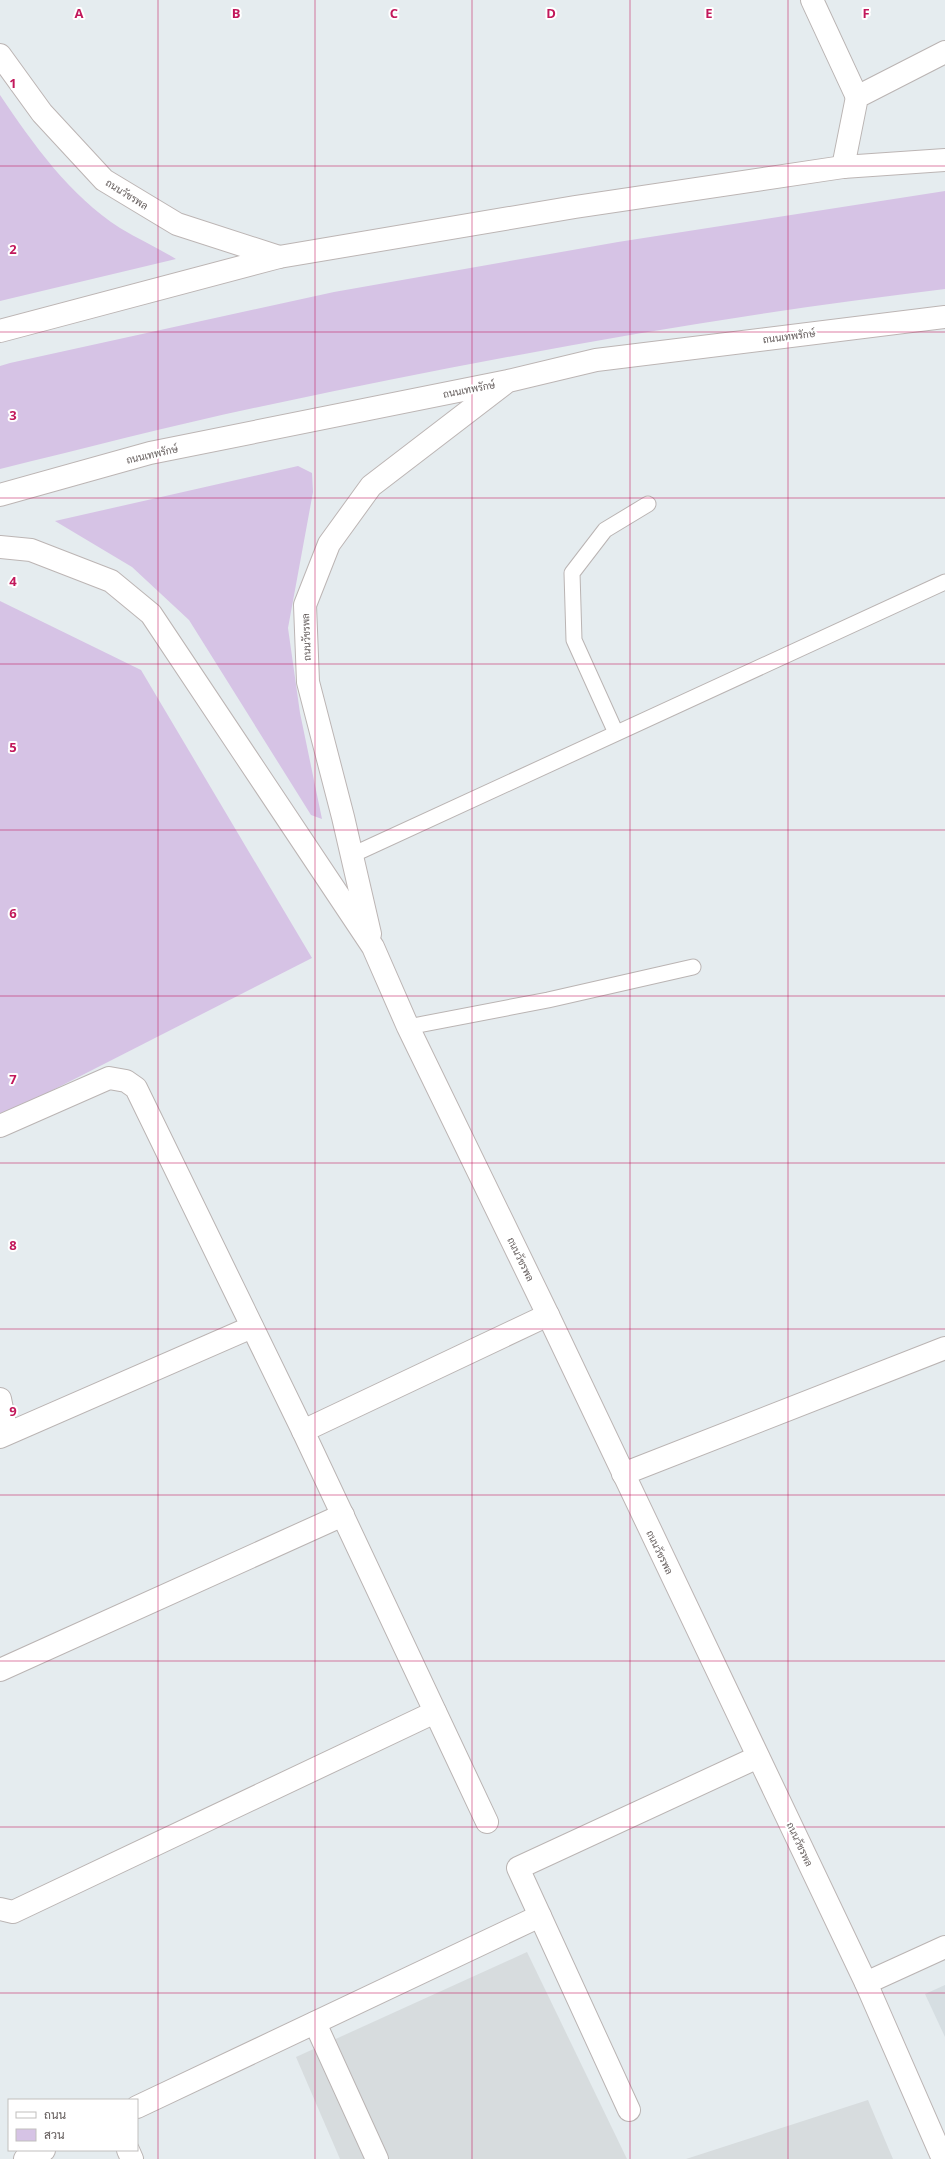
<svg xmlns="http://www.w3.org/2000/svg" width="945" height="2159" viewBox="0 0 945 2159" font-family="'Open Sans',Sarabun,sans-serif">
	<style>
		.industrial { fill: #d7dcde }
		.education { fill: #d6dee2 }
		.green { fill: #d6c3e5 }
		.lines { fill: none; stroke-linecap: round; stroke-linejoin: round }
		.lane-casing { stroke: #bab4b3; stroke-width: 17 }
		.street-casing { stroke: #bab4b3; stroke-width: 24 }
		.secondary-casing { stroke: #bcb5b4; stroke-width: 24 }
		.lane { stroke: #fff; stroke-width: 15 }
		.street { stroke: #fff; stroke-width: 22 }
		.secondary { stroke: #fff; stroke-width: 22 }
		.grid { fill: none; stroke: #c2185b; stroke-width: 1; stroke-opacity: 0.55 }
		.labels { text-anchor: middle; stroke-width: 4; stroke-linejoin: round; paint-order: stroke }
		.street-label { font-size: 10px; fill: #655e5d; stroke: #fff }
		.grid-label { font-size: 13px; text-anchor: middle; font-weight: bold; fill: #c2185b; stroke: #fff; stroke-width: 4; stroke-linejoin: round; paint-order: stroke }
	</style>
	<rect width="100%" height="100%" fill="#e5ecef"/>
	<g class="industrial">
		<path d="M527,1952l100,207h-287l-44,-102z"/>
		<path d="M868,2100l25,59h-207z"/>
	</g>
	<path class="education" d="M945,1985v52l-20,-43z"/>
	<g class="green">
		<path d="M0,95c33,49 70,101 120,133 18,11 38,20 56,31l-176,42z"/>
		<path d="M945,191v98c-226,27 -450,68 -672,115 -92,19 -182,43 -273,65v-103l10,-3 324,-71 284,-50z"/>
		<path d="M298,466l14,7 1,19 -25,136 12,85 22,106 -11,-4 -122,-195 -57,-53 -77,-46z"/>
		<path d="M0,601l141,69 171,288 -312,159z"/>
	</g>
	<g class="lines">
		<g class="lane-casing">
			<g id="lane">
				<path d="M616,733l-42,-93 -2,-67 33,-43 43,-26"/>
				<path d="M352,855l593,-273"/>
				<path d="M408,1027l140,-27 145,-33"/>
			</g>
		</g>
		<g class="street-casing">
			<g id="street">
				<path d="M812,0l45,97"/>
				<path d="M843,167l14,-70 88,-45"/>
				<path d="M0,1126l109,-48 17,3 10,7 167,343 184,391"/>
				<path d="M0,1399l7,34"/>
				<path d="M303,1431l245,-116"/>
				<path d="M0,1437l252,-110"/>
				<path d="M623,1474l322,-126"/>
				<path d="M0,1670l343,-155"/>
				<path d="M0,1909l13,3 422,-200"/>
				<path d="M866,1983l79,-36"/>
				<path d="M315,2023l62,136"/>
				<path d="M137,2107l403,-191"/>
				<path d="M629,2110l-111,-242 240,-111"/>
				<path d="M128,2150l4,9"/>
				<path d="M25,2159l19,-9"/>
			</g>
		</g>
		<g class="secondary-casing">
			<g id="secondary">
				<path d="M0,55l42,58 62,67 73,44 102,33"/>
				<path d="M0,331l279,-74 296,-50 268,-40 102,-7"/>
				<path d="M0,495l150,-42 358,-72 88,-21 349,-43"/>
				<path d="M0,547l31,3 80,31 40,33 222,333 35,80 140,288 318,668 77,176"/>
				<path d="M370,934l-27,-117 -35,-135 -3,-77 24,-61 42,-58 133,-102"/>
			</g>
		</g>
		<use href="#lane" class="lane"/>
		<use href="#street" class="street"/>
		<use href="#secondary" class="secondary"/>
	</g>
	<path class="grid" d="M158,0v2159M315,0v2159M472,0v2159M630,0v2159M788,0v2159M0,166h945M0,332h945M0,498h945M0,664h945M0,830h945M0,996h945M0,1163h945M0,1329h945M0,1495h945M0,1661h945M0,1827h945M0,1993h945"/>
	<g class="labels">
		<g class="street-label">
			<text transform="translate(127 194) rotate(32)" y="4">ถนนวัชรพล</text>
			<text transform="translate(789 336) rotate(-7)" y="4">ถนนเทพรักษ์</text>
			<text transform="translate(469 389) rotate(-11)" y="4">ถนนเทพรักษ์</text>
			<text transform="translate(152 454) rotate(-13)" y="4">ถนนเทพรักษ์</text>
			<text transform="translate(306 637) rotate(-92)" y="4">ถนนวัชรพล</text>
			<text transform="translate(521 1259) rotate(64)" y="4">ถนนวัชรพล</text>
			<text transform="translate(660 1552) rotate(64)" y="4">ถนนวัชรพล</text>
			<text transform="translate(800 1844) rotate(65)" y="4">ถนนวัชรพล</text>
		</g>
	</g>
	<g class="grid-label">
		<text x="79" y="18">A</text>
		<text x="236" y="18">B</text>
		<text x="394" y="18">C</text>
		<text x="551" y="18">D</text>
		<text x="709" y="18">E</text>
		<text x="866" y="18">F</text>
		<text x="13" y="88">1</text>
		<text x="13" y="254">2</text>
		<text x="13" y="420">3</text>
		<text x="13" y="586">4</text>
		<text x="13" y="752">5</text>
		<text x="13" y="918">6</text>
		<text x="13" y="1084">7</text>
		<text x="13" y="1250">8</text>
		<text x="13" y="1416">9</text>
	</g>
	<rect x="8" y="2099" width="130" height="52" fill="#ffffff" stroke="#c1bfbe"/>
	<rect x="16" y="2112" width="20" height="6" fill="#ffffff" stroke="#c1bfbe"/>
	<text x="44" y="2119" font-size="12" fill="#655e5d">ถนน</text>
	<rect x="16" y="2129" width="20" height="12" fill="#d6c3e5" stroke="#c1bfbe"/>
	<text x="44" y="2139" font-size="12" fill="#655e5d">สวน</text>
</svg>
